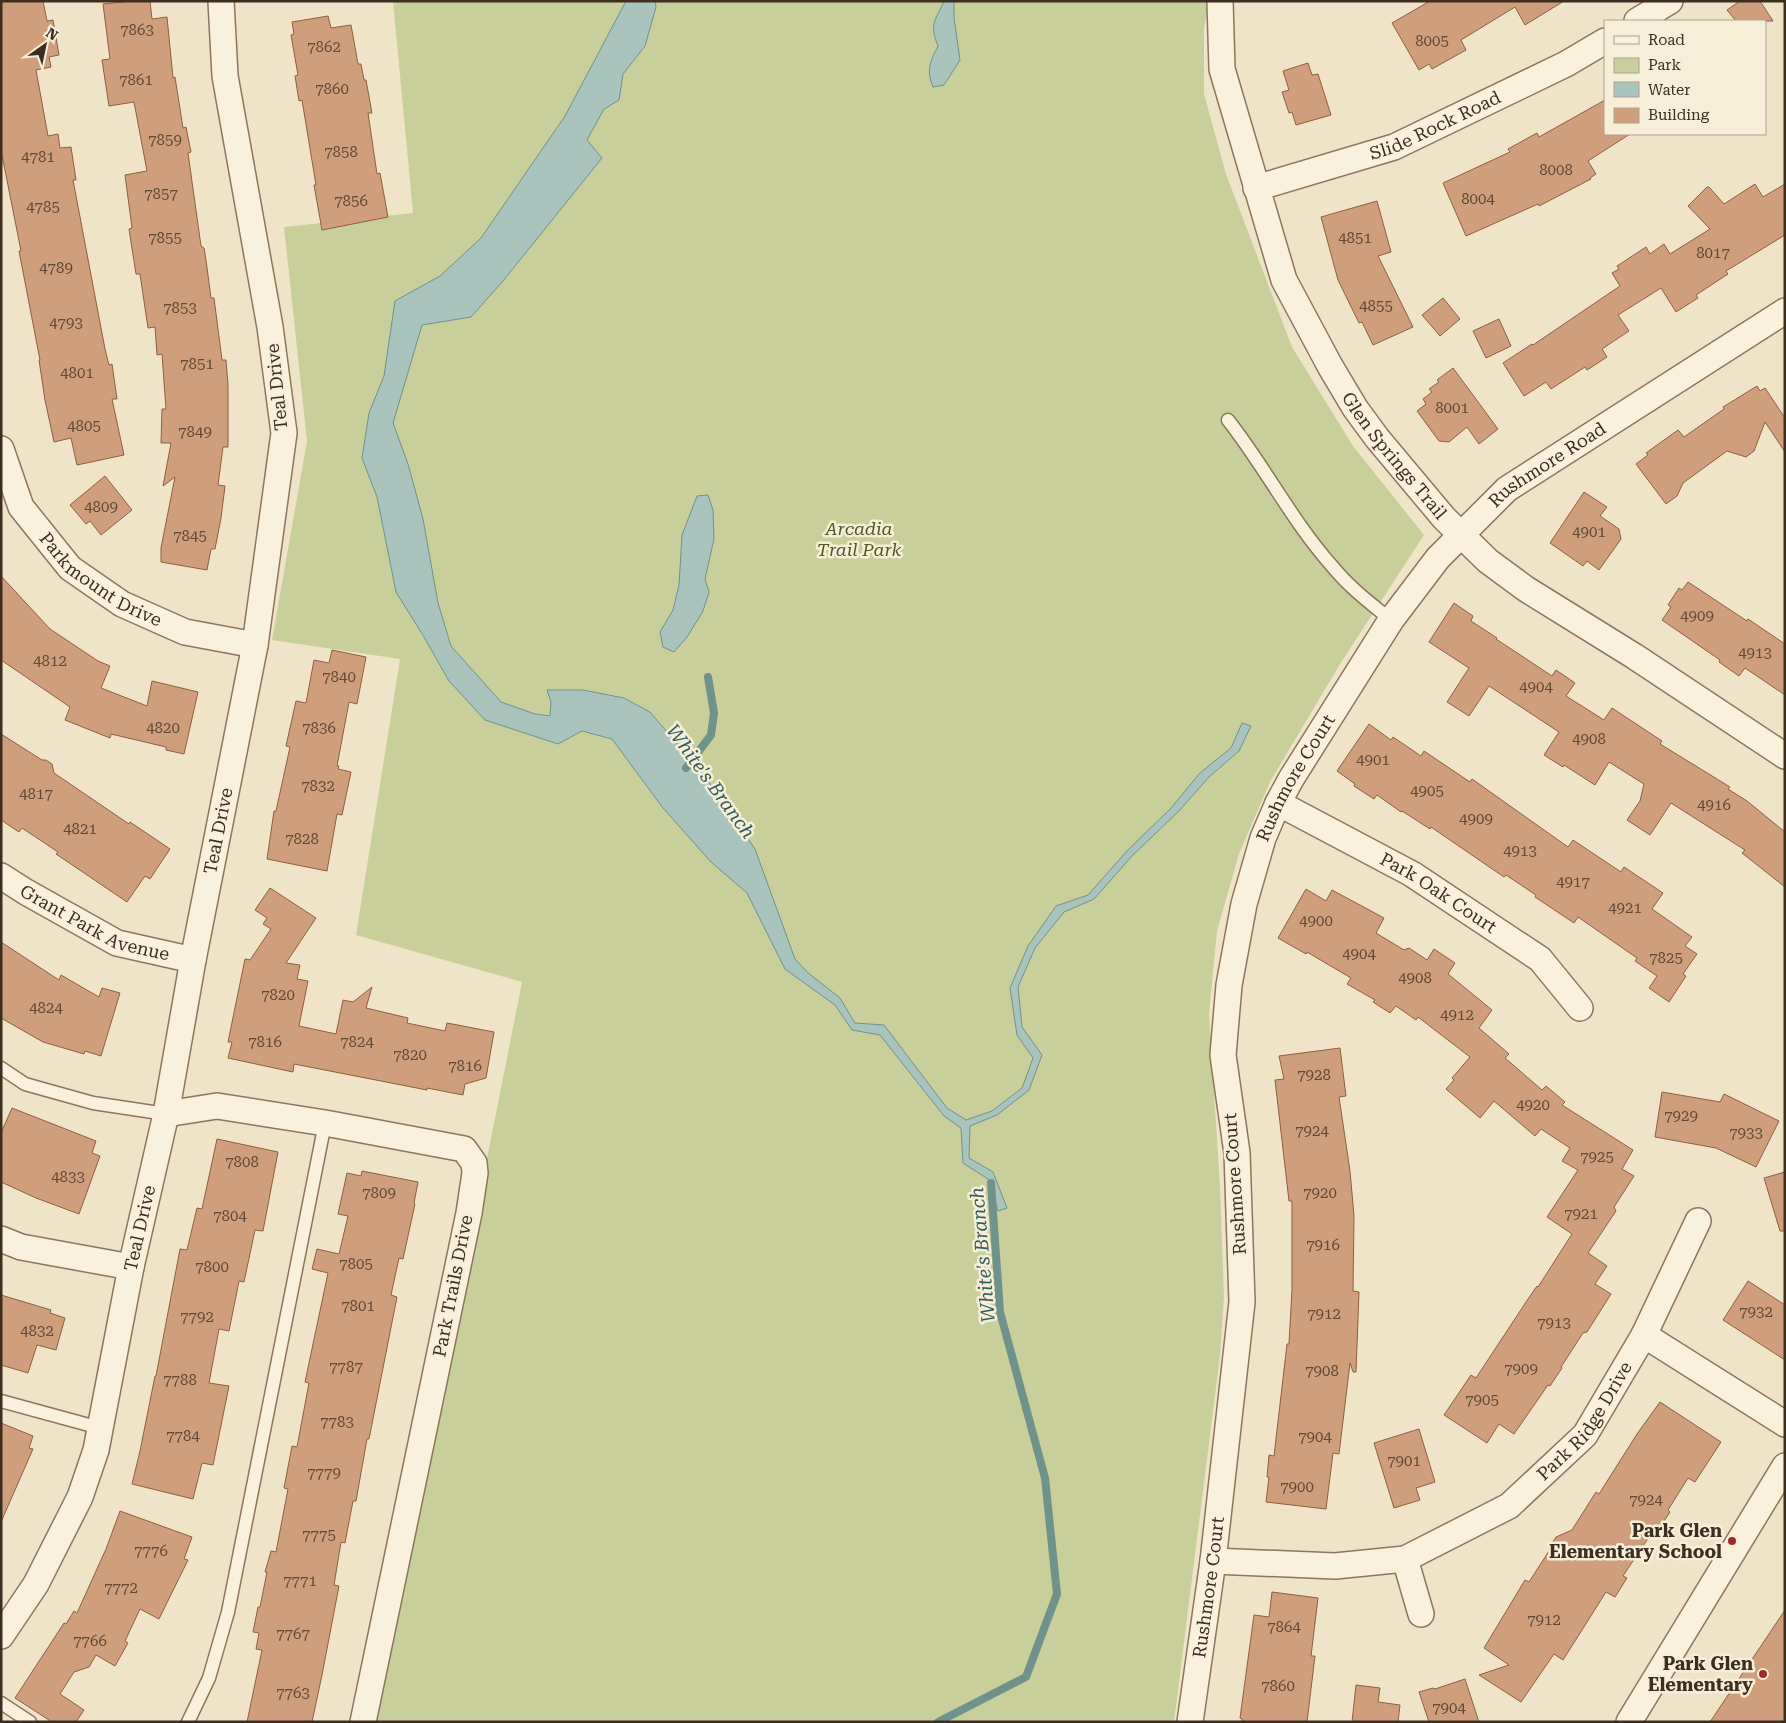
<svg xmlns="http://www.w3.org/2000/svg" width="1786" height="1723" viewBox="0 0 1786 1723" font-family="'Roboto Serif',serif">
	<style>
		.green { fill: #c9cf9b }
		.water { fill: #a9c4bc; stroke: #6f938a }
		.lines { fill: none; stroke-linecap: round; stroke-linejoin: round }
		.stream { stroke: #6f938a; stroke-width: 8 }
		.building { fill: #cf9f7d; stroke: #8d5f41 }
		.lane-casing { stroke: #8d765c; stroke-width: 15 }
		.street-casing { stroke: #8d765c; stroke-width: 28 }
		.lane { stroke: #faf1dc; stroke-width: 12 }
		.street { stroke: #faf1dc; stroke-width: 25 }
		.poi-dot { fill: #9e2a2b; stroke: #f7eed8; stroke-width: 2 }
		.labels { text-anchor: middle; stroke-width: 5; stroke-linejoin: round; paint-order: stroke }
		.number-label { font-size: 15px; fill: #624a37 }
		.street-label { font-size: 18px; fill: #3d2e20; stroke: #f7eed8 }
		.park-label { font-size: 18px; font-style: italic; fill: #4d5a26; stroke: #f7eed8 }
		.poi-label { font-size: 18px; font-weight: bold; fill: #3d2e20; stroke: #f7eed8; text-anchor: end }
		.water-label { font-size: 19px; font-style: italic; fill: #2f5d5a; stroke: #f7eed8 }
	</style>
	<rect width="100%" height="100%" fill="#f0e4c8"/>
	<path class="green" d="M393,1h816l-5,28v65l22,80 66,173 61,99 71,89 -84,129 -70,118 -31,72 -22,77 -8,83 11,173 4,109 -4,60 -46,366h-799l147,-740 -166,-47 44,-276 -128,-19 35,-199 -23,-214 129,-14z"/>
	<g class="water">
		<path d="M626,1h29l1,6 -11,39 -22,28 -4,26 -15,9 -17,31 15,18 -99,123 -32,36 -49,8 -29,98 15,41 15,55 15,84 13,43 50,56 34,12 15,2 1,-14 -4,-12h36l41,8 26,14 54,63 51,74 40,110 12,13 33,26 15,25 29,2 63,83 19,12 26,-9 30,-23 11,-30 -16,-23 -7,-47 18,-42 28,-40 32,-11 39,-44 44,-43 29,-35 31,-25 11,-25 9,3 -12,25 -30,26 -30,34 -46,44 -39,44 -30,13 -29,36 -17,39 4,40 20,28 -13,35 -32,25 -27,11 -1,32 24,14 14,36 -9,3 -10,-32 -25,-16 -2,-35 -17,-12 -64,-81 -28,-5 -17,-25 -50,-36 -38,-76 -36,-31 -48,-54 -51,-69 -30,-8 -24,13 -73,-24 -36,-39 -25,-44 -28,-45 -19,-95 -15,-39 7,-45 15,-37 11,-75 45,-25 41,-38 84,-122z"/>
		<path d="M944,1h10v17l6,42 -16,25 -11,2c-7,-17 -3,-25 5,-41 -9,-22 -3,-25 6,-45z"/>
		<path d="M708,495l5,15 1,29 -9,40 4,13 -6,19 -16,26 -13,15 -11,-5 -3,-15 13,-22 6,-25 3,-50 15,-39z"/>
	</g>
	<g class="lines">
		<g class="stream">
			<path d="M686,768l25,-33 3,-22 -6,-36"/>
			<path d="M938,1722l88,-45 31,-83 -12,-116 -45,-166 -9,-129"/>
		</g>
	</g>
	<g class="building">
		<path d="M1,1h42l4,20 6,-1 6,35 -10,2 2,10 -15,3 12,66 10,-2 2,14 11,-1 5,33h-3l32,169 4,16 3,-1 5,35h-5l12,56 -47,10 -6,-27 -17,4 -9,-42 -6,-40h1l-21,-109h2l-20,-101z"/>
		<path d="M131,1h19l2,18 15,-2 6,61 2,-1 8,51 3,-1 5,25 -3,1 13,93 3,2 2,12 5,38h3l8,62h4l2,25v62h-5l-5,38 7,1 -4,32 -6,31h-4l-4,21 -46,-8v-14l14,-71 -12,9 8,-43h-10l1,-34h4l-4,-55 -5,1 -2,-28 -7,1 -8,-54h-4l-7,-45 3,-1 -7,-53 22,-4 -13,-69 -25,4 -7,-46 8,-1 -7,-55z"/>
		<path d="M1430,1h134l-39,24 -10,-18 -54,33 5,10 -34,19 -3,-5 -10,6 -27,-47z"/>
		<path d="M1740,1h20l13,20h-37l-9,-11z"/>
		<path d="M328,16l3,12 20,-3 7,39h3l3,16h2l6,33h-4l9,61 3,-1 8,44 -66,13 -8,-45h2l-14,-85 -3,1 -4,-25 3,-1 -7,-40 3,-1 -2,-12z"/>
		<path d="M1308,63l4,12 6,-1 13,41 -35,10 -4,-13 -3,1 -7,-21 7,-2 -6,-19z"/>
		<path d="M1605,100v34h25l-42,27 8,13 -6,4 1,1 -52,27 -1,-2 -72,32 -23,-53 67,-31 -2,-3 29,-16 2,4z"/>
		<path d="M1755,184l8,13 22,-13v51l-59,36 2,3 -32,21 2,3 -22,14 -15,-24 -43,27 11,16 -27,18 5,8 -20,13 -2,-3 -34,22 -5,-7 -22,14 -21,-33 29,-19 1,1 87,-59 -8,-13 7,-4 -2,-3 29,-19 4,7 14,-10 6,10 40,-25 -22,-23 19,-19h2l15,17z"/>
		<path d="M1377,201l14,51 -13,4 35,71 -40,18 -11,-23 -3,1 -21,-43 -17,-63z"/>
		<path d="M1443,298l17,21 -20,17 -18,-21z"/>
		<path d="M1499,319l12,27 -25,12 -13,-27z"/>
		<path d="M1453,368l45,61 -19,15 -12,-17 -18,15 -10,-1 -22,-30 9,-7 -3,-5 9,-7 -3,-3 10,-7 -2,-2z"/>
		<path d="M1757,386l3,5 5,-3 20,30v34l-20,-30 -11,29 -8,6 -19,-6 -44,32 -6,13 -11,8 -30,-40 12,-9 -2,-2 32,-23 6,7 40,-28 -1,-2z"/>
		<path d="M105,476l27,34 -31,25 -11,-14 -4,3 -16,-19z"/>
		<path d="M1584,492l23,15 -7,9 19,13 2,10 -22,31 -12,-9 -4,5 -33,-23z"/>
		<path d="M1,576l49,53 48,32 12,5 -9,22 46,18 5,-25 46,11 -14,62 -18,-4v-3l-55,-13 -1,4 -45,-18 5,-13 -69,-47z"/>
		<path d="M1688,582l59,39 1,-2 37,25v51l-40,-27 -6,8 -20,-14 1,-2 -58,-40 9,-13 -3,-2 11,-17 3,2z"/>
		<path d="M1454,603l19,13 -2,5 26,17 -1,1 56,37 4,-6 19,13 -9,13 38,24 8,-12 50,33 -2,3 70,43 -2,2 19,12 38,31v55l-43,-34 3,-3 -74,-47 -21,32 -23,-15 13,-19 4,-17 -35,-22 -14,23 -31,-20 -1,2 -19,-12 15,-23 -70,-46 -20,30 -22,-14 22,-34 -40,-26z"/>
		<path d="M332,650l34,7 -9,47 -8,-2 -12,64h2l-1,3 13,3 -9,43 -5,-1 -10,57 -60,-12 7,-48h2l14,-64 -4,-1 10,-45 10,2 8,-43 15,3z"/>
		<path d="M1369,724l22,16 2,-3 28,19 3,-5 46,31 2,-3 96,68 5,-7 48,32 3,-5 39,26 -11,16 40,28 -7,9 12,8 -14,20 3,2 -17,26 -20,-14 8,-12 -22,-15 2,-3 -59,-41 -4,6 -39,-26 1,-2 -30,-20 -2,2 -73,-50 -1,2 -28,-18 -1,1 -24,-17 -3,4 -20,-13 1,-2 -18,-13z"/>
		<path d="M1,734l41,26h4l6,4 2,9 75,51 1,-2 40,27 -20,30 -5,-3 -18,26 -71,-48 2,-2 -36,-24 -3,4 -18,-12z"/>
		<path d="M270,888l46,30 -30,45 14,2 -3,14 11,2 -9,45 37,8 7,-34 10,2 19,-15 -6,21 42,10 -1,5 38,8 2,-8 47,9 -8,46 -21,6 -2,11 -36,-7v2l-133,-26 -1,8 -65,-14 4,-16h-4l17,-83 5,1 21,-31 -8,-5 4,-6 -12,-8z"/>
		<path d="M1306,889l20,12 6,-11 52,28 -8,15 28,17 5,-2 18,12 7,-11 21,14 -7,11 44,36 -13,18 30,26 -4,4 37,32 4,-4 19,16 -3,3 71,45 -11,19 12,7 -20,31 2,4 -28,42 19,13 -12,18 16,10 -24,38 -4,1 -22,34 1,1 -12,18 -2,-1 -34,49 -15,-10 -12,19 -43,-28 27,-40 5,3 50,-76 11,-16 1,1 34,-53 -25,-17 31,-47 -16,-9 8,-13 -29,-19 -6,7 -41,-35 -14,17 -34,-29 8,-9 -2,-2 18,-21 -52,-40 -2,3 -20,-14 -6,7 -17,-11 2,-2 -28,-16 4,-6 -44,-26 -1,2 -28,-16z"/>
		<path d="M1,942l58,38 2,-5 38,22 3,-9 18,5 -19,63 -16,-5 -1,3 -41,-12 -42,-24z"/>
		<path d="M1340,1048l6,48 -7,1 11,74 4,45 -1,75 6,1 -3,80h-3l-3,-9 -11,91 -6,-1 -7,56 -60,-7 3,-25h-2l2,-22 5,1 13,-112h2l3,-55v-88h-3l-14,-121 9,-1 -5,-23z"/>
		<path d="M1662,1092l58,10 4,-8 55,27 -23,46 -40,-19 -61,-11z"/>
		<path d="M12,1108l84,33 -4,12 8,3 -21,58 -43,-16 -35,-16v-49z"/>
		<path d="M217,1139l61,13 -15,79 -8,-1 -11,52 -5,-1 -10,50 -10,-2 -10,54 20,3 -16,79 -11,-2 -9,36 -61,-15 8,-33 15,-75h1l24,-127 7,1 10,-42 5,1z"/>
		<path d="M362,1171l56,11 -4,21 1,1 -12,55 -4,-1 -8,37 6,2 -28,142h-2l-11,62h-3l-8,42 -4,-1 -7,43 5,1 -17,89 -10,47h-65l15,-72 -6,-1 3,-16 -6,-1 5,-25h2l7,-35h-2l6,-21 5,1 12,-63 -4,-1 8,-42 5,1 12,-64 -4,-1 23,-109 -16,-4 5,-20 22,5 9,-38 -10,-2 9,-41 14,3z"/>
		<path d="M1785,1172v59h-5l-16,-53z"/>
		<path d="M1748,1281l37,24v55l-62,-40z"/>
		<path d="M1,1295l50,15 -1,3 15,5 -9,32 -19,-5 -9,28 -27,-8z"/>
		<path d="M1660,1402l61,40 -26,40 -7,-4 -20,32 2,2 -10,15 -3,-2 -34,51 4,2 -12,19 -9,-5 -43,68 -9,-6 -33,48 -42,-27 30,-10 -25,-17 41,-68 4,2 20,-31v-3l7,-11 16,-7 24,-38 3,2 38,-60z"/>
		<path d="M1,1423l32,13 -4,12 4,1 -32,73z"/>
		<path d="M1419,1429l16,53 -19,6 4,12 -26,8 -20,-65z"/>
		<path d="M120,1511l72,26 -8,22 4,1 -29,59 -19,-10 -15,32 3,2 -13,23 -19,-11 -7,12 -15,5 -14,22 24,16 -8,12h-24l-37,-24 49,-75 2,1 8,-13 3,2 29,-64z"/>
		<path d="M1272,1592l46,6 -7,58h4l-8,66h-65v-3l-2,-1 14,-103 15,2z"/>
		<path d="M1785,1610v112h-75z"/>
		<path d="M1465,1679l14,43h-50l-10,-30 14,-4 2,1z"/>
		<path d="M1356,1685l24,3 -2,14 22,3 -2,17h-46z"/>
	</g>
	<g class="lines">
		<g class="lane-casing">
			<g id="lane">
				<path d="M1228,420c37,47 64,101 104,146 17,21 38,37 59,54"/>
				<path d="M1,1068l24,16 68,19 73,11"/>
				<path d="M1,1401l99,27"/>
				<path d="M1,1703l29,19"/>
				<path d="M188,1722l21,-44 19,-66 97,-489"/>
			</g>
		</g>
		<g class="street-casing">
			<g id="street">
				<path id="s1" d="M1220,1l2,68 62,211 46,86 25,42 22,30 67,80 44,43 38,28 108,67 151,100"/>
				<path d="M1637,21l33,-20"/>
				<path id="s2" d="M1256,188l138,-41 172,-83 39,-23"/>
				<path id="s3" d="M1,449l20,58 49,61 52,36 63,28 70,13"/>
				<path id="s4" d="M1278,803l134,71 128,85 40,49"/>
				<path id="s5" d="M1,876l25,16 91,51 76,17"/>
				<path d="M166,1114l51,-8 108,17 139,26 10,14 1,10 -6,40 -106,509"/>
				<path d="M1,1239l20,8 110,20"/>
				<path d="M1644,1335l141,89"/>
				<path d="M1405,1559l16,55"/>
				<path id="s6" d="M1213,1561l122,5 70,-7 104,-53 76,-71 59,-100 54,-114"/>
				<path id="s7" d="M1,1636l35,-52 44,-87 16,-47 35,-183 35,-153 27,-154 62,-315 29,-212 -14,-106 -45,-251 -4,-75"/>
				<path id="s8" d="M1190,1722l23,-161 29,-259 -5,-149 -14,-98 6,-70 15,-81 19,-66 15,-35 13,-24 100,-159 47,-62 69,-69 278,-178"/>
				<path d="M1629,1722l156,-256"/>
			</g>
		</g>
		<use href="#lane" class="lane"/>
		<use href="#street" class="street"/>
	</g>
	<g class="poi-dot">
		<circle cx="1732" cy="1541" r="5"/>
		<circle cx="1763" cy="1674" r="5"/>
	</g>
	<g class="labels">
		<g class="number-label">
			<text x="137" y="35">7863</text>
			<text x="1432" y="46">8005</text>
			<text x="324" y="52">7862</text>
			<text x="136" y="85">7861</text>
			<text x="332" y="94">7860</text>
			<text x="165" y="145">7859</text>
			<text x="341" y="157">7858</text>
			<text x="38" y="162">4781</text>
			<text x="1556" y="175">8008</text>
			<text x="161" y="199">7857</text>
			<text x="1478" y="204">8004</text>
			<text x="351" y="206">7856</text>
			<text x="43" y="212">4785</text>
			<text x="165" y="243">7855</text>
			<text x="1355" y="243">4851</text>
			<text x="1713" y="258">8017</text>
			<text x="56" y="273">4789</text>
			<text x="1376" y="311">4855</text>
			<text x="180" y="313">7853</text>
			<text x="66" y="328">4793</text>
			<text x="197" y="369">7851</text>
			<text x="77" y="378">4801</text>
			<text x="1452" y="413">8001</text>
			<text x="84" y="431">4805</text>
			<text x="195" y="437">7849</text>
			<text x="101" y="512">4809</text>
			<text x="1589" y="537">4901</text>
			<text x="190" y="541">7845</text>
			<text x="1697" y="621">4909</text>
			<text x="1755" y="658">4913</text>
			<text x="50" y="666">4812</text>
			<text x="339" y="682">7840</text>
			<text x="1536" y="692">4904</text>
			<text x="163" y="733">4820</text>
			<text x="319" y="733">7836</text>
			<text x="1589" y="744">4908</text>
			<text x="1373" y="765">4901</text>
			<text x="318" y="791">7832</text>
			<text x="1427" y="796">4905</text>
			<text x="36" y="799">4817</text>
			<text x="1714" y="810">4916</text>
			<text x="1476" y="824">4909</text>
			<text x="80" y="834">4821</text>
			<text x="302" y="844">7828</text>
			<text x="1520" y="856">4913</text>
			<text x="1573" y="887">4917</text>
			<text x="1625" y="913">4921</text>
			<text x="1316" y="926">4900</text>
			<text x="1359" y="959">4904</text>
			<text x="1666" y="963">7825</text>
			<text x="1415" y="983">4908</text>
			<text x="278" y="1000">7820</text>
			<text x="46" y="1013">4824</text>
			<text x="1457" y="1020">4912</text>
			<text x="265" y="1047">7816</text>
			<text x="357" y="1047">7824</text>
			<text x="410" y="1060">7820</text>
			<text x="465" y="1071">7816</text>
			<text x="1314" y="1080">7928</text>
			<text x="1533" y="1110">4920</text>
			<text x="1681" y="1121">7929</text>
			<text x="1312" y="1136">7924</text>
			<text x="1746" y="1138">7933</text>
			<text x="1597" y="1162">7925</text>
			<text x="242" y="1167">7808</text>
			<text x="68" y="1182">4833</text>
			<text x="379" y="1198">7809</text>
			<text x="1320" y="1198">7920</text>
			<text x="1581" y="1219">7921</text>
			<text x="230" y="1221">7804</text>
			<text x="1323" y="1250">7916</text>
			<text x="356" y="1269">7805</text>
			<text x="212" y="1272">7800</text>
			<text x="358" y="1311">7801</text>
			<text x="1756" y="1317">7932</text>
			<text x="1324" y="1319">7912</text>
			<text x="197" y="1322">7792</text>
			<text x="1554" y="1328">7913</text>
			<text x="37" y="1336">4832</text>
			<text x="346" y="1372">7787</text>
			<text x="1521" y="1374">7909</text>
			<text x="1322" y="1376">7908</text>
			<text x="180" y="1385">7788</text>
			<text x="1482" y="1405">7905</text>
			<text x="337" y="1427">7783</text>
			<text x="183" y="1441">7784</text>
			<text x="1315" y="1442">7904</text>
			<text x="1404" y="1466">7901</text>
			<text x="324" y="1478">7779</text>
			<text x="1297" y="1492">7900</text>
			<text x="1646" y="1505">7924</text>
			<text x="319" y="1540">7775</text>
			<text x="151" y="1556">7776</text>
			<text x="300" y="1586">7771</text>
			<text x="121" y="1593">7772</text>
			<text x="1544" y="1625">7912</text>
			<text x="1284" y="1632">7864</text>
			<text x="293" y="1639">7767</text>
			<text x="90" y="1646">7766</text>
			<text x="1278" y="1691">7860</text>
			<text x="293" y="1698">7763</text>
			<text x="1449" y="1713">7904</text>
		</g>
		<g class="street-label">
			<text dy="6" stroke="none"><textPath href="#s2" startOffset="190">Slide Rock Road</textPath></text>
			<text transform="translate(277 387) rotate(-96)" y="6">Teal Drive</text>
			<text dy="6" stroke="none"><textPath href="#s1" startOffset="496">Glen Springs Trail</textPath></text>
			<text dy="6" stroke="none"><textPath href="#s8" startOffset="1368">Rushmore Road</textPath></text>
			<text dy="6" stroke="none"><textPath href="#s3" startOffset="171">Parkmount Drive</textPath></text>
			<text dy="6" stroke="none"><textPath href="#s8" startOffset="961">Rushmore Court</textPath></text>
			<text dy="6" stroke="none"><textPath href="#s7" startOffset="841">Teal Drive</textPath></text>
			<text dy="6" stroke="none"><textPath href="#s4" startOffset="184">Park Oak Court</textPath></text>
			<text dy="6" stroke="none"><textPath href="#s5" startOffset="106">Grant Park Avenue</textPath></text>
			<text transform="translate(1235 1184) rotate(-94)" y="6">Rushmore Court</text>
			<text dy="6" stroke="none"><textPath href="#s7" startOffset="436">Teal Drive</textPath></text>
			<text transform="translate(453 1286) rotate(-79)" y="6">Park Trails Drive</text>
			<text dy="6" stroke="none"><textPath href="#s6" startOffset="424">Park Ridge Drive</textPath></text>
			<text dy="6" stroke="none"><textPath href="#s8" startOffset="136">Rushmore Court</textPath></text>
		</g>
		<g class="park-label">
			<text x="859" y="535">Arcadia<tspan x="859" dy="21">Trail Park</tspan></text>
		</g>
		<g class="poi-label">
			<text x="1722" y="1537">Park Glen<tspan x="1722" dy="21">Elementary School</tspan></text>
			<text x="1753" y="1670">Park Glen<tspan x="1753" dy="21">Elementary</tspan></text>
		</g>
		<g class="water-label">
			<text transform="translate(711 781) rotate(54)" y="7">White's Branch</text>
			<text transform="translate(982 1255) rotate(-95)" y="7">White's Branch</text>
		</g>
	</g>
	<rect width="1786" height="1723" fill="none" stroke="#3d2e20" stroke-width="5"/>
	<rect x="1604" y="20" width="162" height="115" fill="#f7eed8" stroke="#ada18e"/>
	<rect x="1614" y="36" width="25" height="8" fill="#faf1dc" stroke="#ada18e"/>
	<text x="1648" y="45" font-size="15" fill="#3d2e20">Road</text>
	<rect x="1614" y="58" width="25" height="15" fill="#c9cf9b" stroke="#ada18e"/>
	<text x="1648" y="70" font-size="15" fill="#3d2e20">Park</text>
	<rect x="1614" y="82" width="25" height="15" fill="#a9c4bc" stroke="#ada18e"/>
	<text x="1648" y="95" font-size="15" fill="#3d2e20">Water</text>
	<rect x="1614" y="108" width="25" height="15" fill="#cf9f7d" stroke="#ada18e"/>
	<text x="1648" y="120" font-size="15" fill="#3d2e20">Building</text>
	<g transform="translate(45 45) rotate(33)" stroke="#f7eed8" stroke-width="4" paint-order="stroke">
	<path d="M0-4L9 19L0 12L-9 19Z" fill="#3d2e20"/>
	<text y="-8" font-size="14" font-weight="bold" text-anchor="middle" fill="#3d2e20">N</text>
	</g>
</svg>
